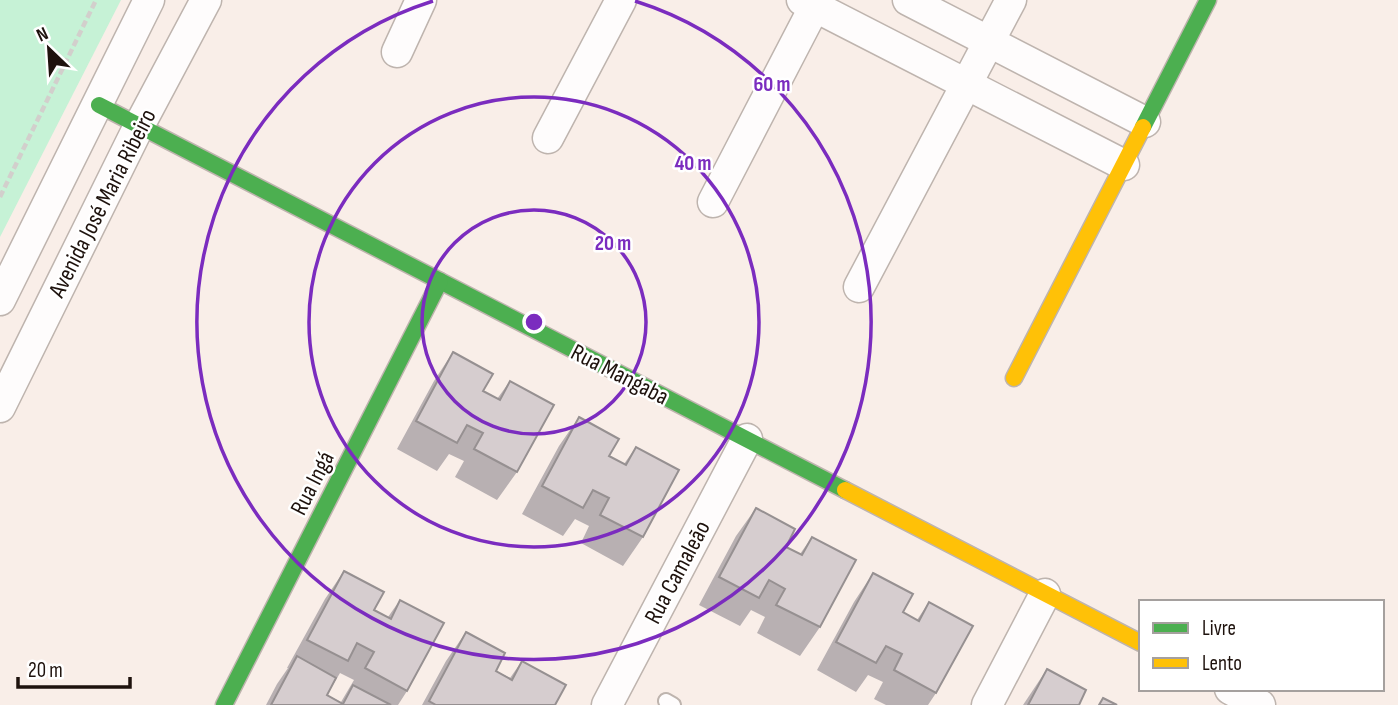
<svg xmlns="http://www.w3.org/2000/svg" width="1398" height="705" viewBox="0 0 1398 705" font-family="'Sofia Sans Condensed',sans-serif">
	<style>
		.green { fill: #c6f2d6 }
		.lines { fill: none; stroke-linecap: round; stroke-linejoin: round }
		.lane-casing { stroke: #beb4ae; stroke-width: 18 }
		.street-casing { stroke: #beb4ae; stroke-width: 33 }
		.fast-casing { stroke: #beb4ae; stroke-width: 19 }
		.slow-casing { stroke: #beb4ae; stroke-width: 19 }
		.path { stroke: #d2cfcc; stroke-width: 4.5; stroke-dasharray: 7 3.5; stroke-linecap: butt }
		.lane { stroke: #fefcfc; stroke-width: 14 }
		.street { stroke: #fefcfc; stroke-width: 30 }
		.fast { stroke: #4caf50; stroke-width: 16 }
		.slow { stroke: #ffc107; stroke-width: 16 }
		.wall { fill: #b8b0b2; fill-rule: evenodd }
		.building { fill: #d6cdcf; stroke: #969091; stroke-width: 2 }
		.ring { fill: none; stroke: #7b2cbf; stroke-width: 3.5 }
		.labels { text-anchor: middle; stroke-width: 5; stroke-linejoin: round; paint-order: stroke }
		.street-label { font-size: 24px; fill: #1e120d; stroke: #fff }
		.centre { fill: #7b2cbf; stroke: #fff; stroke-width: 3.5 }
		.ring-label { font-size: 21px; text-anchor: middle; font-weight: bold; fill: #7b2cbf; stroke: #fff; stroke-width: 5; stroke-linejoin: round; paint-order: stroke }
	</style>
	<rect width="100%" height="100%" fill="#f9eee8"/>
	<path class="green" d="M0,0h121l-121,237z"/>
	<g class="lines">
		<g class="lane-casing">
			<path id="lane" d="M666,701l7,4"/>
		</g>
		<g class="street-casing">
			<g id="street">
				<path d="M802,0l322,165"/>
				<path d="M908,0l237,122"/>
				<path d="M397,52l24,-52"/>
				<path d="M548,138l73,-138"/>
				<path d="M713,202l105,-202"/>
				<path d="M859,287l152,-287"/>
				<path d="M0,300l149,-300"/>
				<path d="M0,407l139,-281 67,-126"/>
				<path d="M1230,689l30,16"/>
				<path d="M607,705l140,-266"/>
				<path d="M987,705l58,-111"/>
			</g>
		</g>
		<g class="fast-casing">
			<g id="fast">
				<path d="M99,105l746,385"/>
				<path d="M1143,127l65,-127"/>
				<path d="M224,705l216,-424"/>
			</g>
		</g>
		<g class="slow-casing">
			<g id="slow">
				<path d="M1014,378l129,-251"/>
				<path d="M845,490l296,153"/>
			</g>
		</g>
		<path class="path" d="M0,197l96,-197"/>
		<use href="#lane" class="lane"/>
		<use href="#street" class="street"/>
		<use href="#fast" class="fast"/>
		<use href="#slow" class="slow"/>
	</g>
	<g class="wall">
		<path d="M453,352l30,39 14,8 13,-18 7,91 -20,28 -42,-23 9,-16 -15,-7 -12,17 -40,-22 37,-68z"/>
		<path d="M579,417l30,39 15,8 12,-17 7,90 -20,29 -42,-23 8,-17 -14,-7 -12,17 -41,-22 37,-68z"/>
		<path d="M756,508l30,39 14,7 12,-17 8,90 -20,29 -43,-23 8,-16 -14,-7 -11,16 -41,-21 37,-69z"/>
		<path d="M344,571l30,39 14,7 12,-17 7,91 -9,14h-132l11,-21 11,-16h-1l38,-69zM340,673l14,7 -13,22 -14,-7z"/>
		<path d="M873,573l30,39 14,8 12,-18 7,91 -8,12h-42l-12,-6 9,-17 -15,-7 -12,17 -39,-22 37,-68z"/>
		<path d="M466,632l30,39 14,7 12,-17 33,44h-133l24,-44z"/>
		<path d="M1047,669l32,36h-56z"/>
	</g>
	<g class="building">
		<path d="M453,352l40,22 -10,17 17,9 10,-19 44,24 -37,67 -43,-23 9,-16 -16,-8 -10,18 -41,-22z"/>
		<path d="M579,417l40,22 -10,17 17,9 10,-18 43,23 -36,67 -43,-22 9,-17 -16,-8 -10,18 -41,-22z"/>
		<path d="M756,508l39,21 -9,18 16,8 10,-18 44,23 -36,67 -44,-22 9,-16 -16,-9 -10,18 -40,-21z"/>
		<path d="M344,571l40,21 -10,18 17,9 9,-19 44,23 -37,68 -42,-23 9,-16 -17,-9 -9,18 -41,-21z"/>
		<path d="M873,573l40,21 -10,18 16,9 10,-19 44,24 -37,67 -42,-23 8,-16 -16,-8 -10,17 -40,-21z"/>
		<path d="M466,632l39,21 -9,18 16,9 10,-19 44,24 -11,20h-119l-7,-4z"/>
		<path d="M297,656l39,22 -9,17 16,9 10,-19 38,20h-120z"/>
		<path d="M1047,669l39,21 -7,15h-51z"/>
		<path d="M1103,698l14,7h-18z"/>
	</g>
	<g class="ring">
		<circle cx="534" cy="322" r="112"/>
		<circle cx="534" cy="322" r="225"/>
		<path d="M635 1A337 337 0 1 1 433 1"/>
	</g>
	<g class="labels">
		<g class="street-label">
			<text transform="translate(102 203) rotate(-63)" y="8">Avenida José Maria Ribeiro</text>
			<text transform="translate(620 374) rotate(27)" y="8">Rua Mangaba</text>
			<text transform="translate(312 483) rotate(-63)" y="8">Rua Ingá</text>
			<text transform="translate(677 572) rotate(-62)" y="8">Rua Camaleão</text>
		</g>
	</g>
	<circle cx="534" cy="322" r="10" class="centre"/>
	<g class="ring-label">
		<text x="772" y="91">60 m</text>
		<text x="693" y="170">40 m</text>
		<text x="613" y="250">20 m</text>
	</g>
	<rect x="1139" y="600" width="245" height="91" fill="#ffffff" stroke="#a5a09e" stroke-width="2"/>
	<rect x="1153" y="623" width="35" height="10" fill="#4caf50" stroke="#a5a09e" stroke-width="2"/>
	<text x="1202" y="635" font-size="21" fill="#1e120d">Livre</text>
	<rect x="1153" y="658" width="35" height="10" fill="#ffc107" stroke="#a5a09e" stroke-width="2"/>
	<text x="1202" y="670" font-size="21" fill="#1e120d">Lento</text>
	<g transform="translate(49 49) rotate(335)" stroke="#ffffff" stroke-width="5" paint-order="stroke">
	<path d="M0-5L12 26L0 18L-12 26Z" fill="#1e120d"/>
	<text y="-10" font-size="19" font-weight="bold" text-anchor="middle" fill="#1e120d">N</text>
	</g>
	<path d="M18 677v10h112v-10" fill="none" stroke="#1e120d" stroke-width="3.5"/>
	<text x="28" y="677" font-size="21" fill="#1e120d" stroke="#ffffff" stroke-width="5" paint-order="stroke">20 m</text>
</svg>
